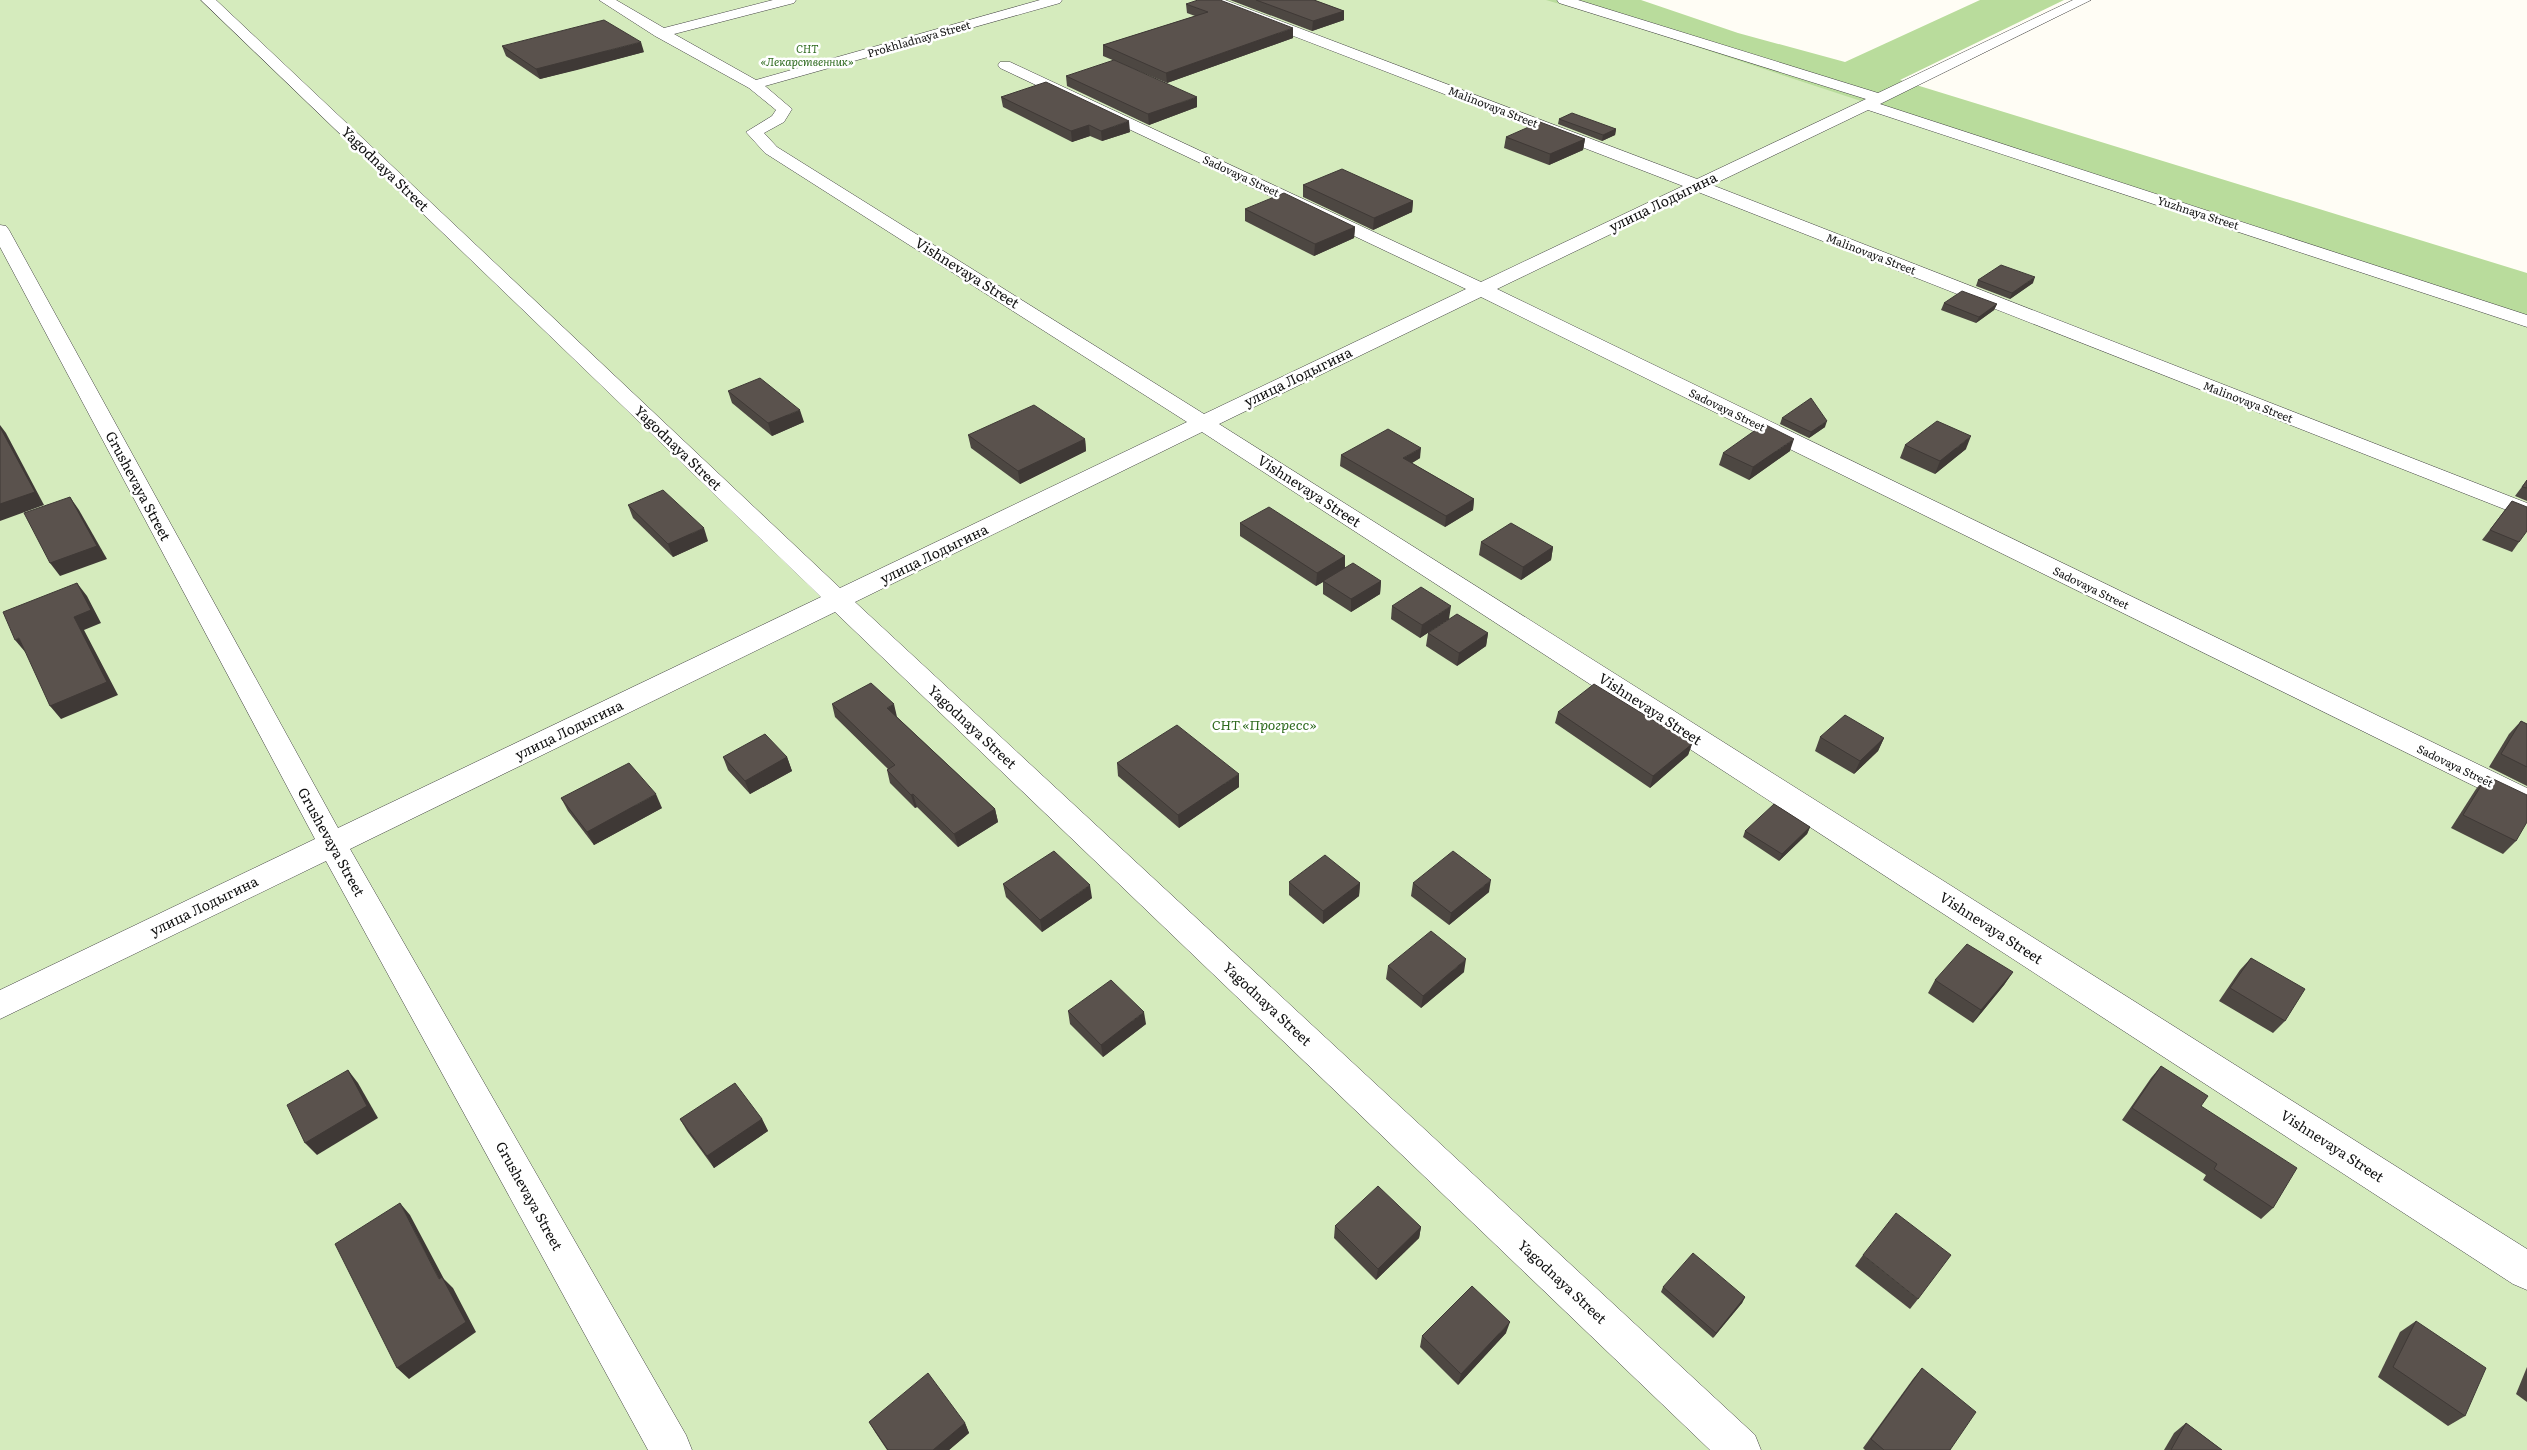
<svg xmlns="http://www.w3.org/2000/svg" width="2527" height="1450" viewBox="0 0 2527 1450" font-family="Literata,serif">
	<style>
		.green { fill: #d5ebbd }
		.forest { fill: #b9dc9c }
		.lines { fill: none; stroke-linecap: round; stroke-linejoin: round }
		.street-casing { stroke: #444; stroke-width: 1 }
		.street { fill: #fff; fill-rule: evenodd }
		.wall { fill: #4d4742 }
		.shaded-wall { fill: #3f3936 }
		.building { fill: #5a524d; stroke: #3f3936 }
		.labels { text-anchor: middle; stroke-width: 5; stroke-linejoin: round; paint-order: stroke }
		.far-street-label { font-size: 11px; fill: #111; stroke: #fff }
		.far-park-label { font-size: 11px; font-style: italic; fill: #2f6b1f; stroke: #fff }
		.street-label { font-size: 14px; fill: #111; stroke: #fff }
		.park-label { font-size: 14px; font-style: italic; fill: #2f6b1f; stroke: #fff }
	</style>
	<rect width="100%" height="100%" fill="#fffdf5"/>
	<path class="green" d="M0,0h1568l959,313v1137h-2527z"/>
	<path class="forest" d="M1546,0h95l97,33 107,29 135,-62h84l-164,80 627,193v47l-906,-298z"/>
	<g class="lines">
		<g class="street-casing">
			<path id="street" d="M201,0h15l624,588 347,-166 -422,-269 -19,-21 26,-16 4,-6 -27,-22 -94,-52 -56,-36h17l48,28 109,-28h23l-2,3 -120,31 82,46 284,-80h22l-2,3 -295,83 27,23 -8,13 -20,11 13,14 427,267 262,-125 -466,-221 -2,-3 2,-3h10l471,220 202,-96 -475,-183 -2,-3h19l472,179 169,-80 -307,-96 -2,-3h21l300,93 195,-93h18l-211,104 647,211v12l-659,-217 -156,75 815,318v15l-829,-326 -201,97 1030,499v24l-1046,-515 -262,127 1308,825v41l-14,-6 -1311,-852 -347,170 900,833 6,15h-51l-875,-838 -485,237 336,586 6,15h-44l-322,-589 -326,158v-29l315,-151 -315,-592v-22l6,1 3,4 329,598 483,-231z"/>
		</g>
		<use href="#street" class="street"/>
	</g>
	<g class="wall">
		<path d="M1230,0h84l30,11v9l-32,11z"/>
		<path d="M1186,4l107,34 -126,45 -64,-27v-11l92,-29 -8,-3z"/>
		<path d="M502,46l142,6 -104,27 -34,-23z"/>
		<path d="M1066,76l131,31 -48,18 -82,-39z"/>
		<path d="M1001,97l129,35 -28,9 -12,-5 -18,6 -69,-35z"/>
		<path d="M1559,119l57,10 -1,6 -13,6 -44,-17z"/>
		<path d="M1506,137l79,2 -2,11 -34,15 -45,-17z"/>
		<path d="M1303,185l110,16 -1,11 -39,18 -70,-33z"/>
		<path d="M1245,209l110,18 -1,11 -40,18 -69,-35z"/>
		<path d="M1978,280l55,3 -23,16 -34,-13z"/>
		<path d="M1944,303l53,1 -3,6 -18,13 -35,-13z"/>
		<path d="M728,391l76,31 -32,14 -40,-33z"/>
		<path d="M1782,418l43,9 -16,11 -29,-14z"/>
		<path d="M968,435l117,4 1,12 -66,33 -49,-36z"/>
		<path d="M1905,445l61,4 -31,25 -35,-16z"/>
		<path d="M1790,451l-41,29 -30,-15 4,-12z"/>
		<path d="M1341,455l79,3 -8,5 62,36 -1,11 -28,17 -105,-61z"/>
		<path d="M2527,480v21l-12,-5z"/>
		<path d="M2512,501l7,41 -7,10 -30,-12z"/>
		<path d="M628,505l80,36 -35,16 -40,-39z"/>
		<path d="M1240,523l105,33v12l36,13 -1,13 -29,18 -28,-18v-12l-7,4 -76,-50z"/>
		<path d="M1481,542l72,5 -2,13 -30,20 -42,-25z"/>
		<path d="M1392,606l57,13 -29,19 -29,-19z"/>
		<path d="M1428,633h60l-2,13 -29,20 -31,-20z"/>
		<path d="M832,704l65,13 98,92 3,13 -40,25 -41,-40 -2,1 -25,-25 -3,-13 1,-1 -53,-52z"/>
		<path d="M1558,712l134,32 -4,11 -38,33 -95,-65z"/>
		<path d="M2521,721l6,3v62l-38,-19 20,-33z"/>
		<path d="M1820,737l64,1 -6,13 -24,23 -39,-23z"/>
		<path d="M723,757h64l5,14 -42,23 -22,-24z"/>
		<path d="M1117,763l122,24 -60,41 -61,-52z"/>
		<path d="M2487,776l29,65 -13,13 -52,-26 25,-39z"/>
		<path d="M561,798l101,10 -68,37 -26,-34z"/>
		<path d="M1810,827l-3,7 -28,27 -36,-24 2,-6z"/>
		<path d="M1289,882l71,1 -1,13 -36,28 -34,-29z"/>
		<path d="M1413,883l76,9 -40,33 -38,-29z"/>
		<path d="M1003,884l89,14 -50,34 -36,-35z"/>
		<path d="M2251,958l34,63 -12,12 -54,-32 21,-31z"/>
		<path d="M1388,966l76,6 -43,36 -35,-29z"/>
		<path d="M2013,972l-9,13 -31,38 -45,-30 7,-13z"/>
		<path d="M1068,1011l78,13 -43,33 -33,-33z"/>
		<path d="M2161,1066l40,40 72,102 -12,11 -58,-39 3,-5 -84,-55 29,-42z"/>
		<path d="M680,1119h82l6,12 -54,37 -27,-37z"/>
		<path d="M1335,1226l86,1 -2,11 -43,42 -42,-42z"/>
		<path d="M1863,1255l55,44 -8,10 -55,-43z"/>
		<path d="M1663,1287l82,10 -3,6 -29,35 -52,-46z"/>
		<path d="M2416,1321l49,95 -17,10 -70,-49 22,-45z"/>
		<path d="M1506,1333l-48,52 -38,-38 2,-11z"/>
		<path d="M2527,1367v35l-11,-8z"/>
		<path d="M1922,1368l28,82h-85l-2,-2 50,-69z"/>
		<path d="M869,1422l96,1 4,10 -20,17h-62l-12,-18z"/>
		<path d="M2186,1423l36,27h-58l10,-17z"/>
	</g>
	<g class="shaded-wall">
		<path d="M1344,11v9l-32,11 1,-10z"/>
		<path d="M1293,28v10l-126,45 -1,-10z"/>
		<path d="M641,42l3,10 -67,18 -37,9 -4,-10z"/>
		<path d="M1197,97v10l-48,18 -1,-11z"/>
		<path d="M1129,121l1,11 -28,9 -1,-10z"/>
		<path d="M1089,125l1,11 -18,6 -1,-11z"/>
		<path d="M1616,129l-1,6 -13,6 1,-6z"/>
		<path d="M1585,139l-2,11 -34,15 1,-11z"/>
		<path d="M1413,201l-1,11 -39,18 1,-12z"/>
		<path d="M1355,227l-1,11 -40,18 1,-12z"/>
		<path d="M2035,277l-2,6 -23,16 2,-6z"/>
		<path d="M1997,304l-3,6 -18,13 3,-6z"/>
		<path d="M800,410l4,12 -32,14 -4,-13z"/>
		<path d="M1827,421l-2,6 -16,11 2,-6z"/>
		<path d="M0,425l6,8 38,72 -44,16z"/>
		<path d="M1971,436l-5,13 -31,25 5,-13z"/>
		<path d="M1085,439l1,12 -66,33 -2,-13z"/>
		<path d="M1794,439l-4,12 -41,29 4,-13z"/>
		<path d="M1421,448l-1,10 -18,11 1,-11z"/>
		<path d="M70,497l9,13 28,49 -47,17 -10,-13z"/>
		<path d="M1474,499l-1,11 -28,17 1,-11z"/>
		<path d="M704,528l4,13 -35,16 -5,-13z"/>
		<path d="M1553,547l-2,13 -30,20 2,-13z"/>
		<path d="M1345,556v13l-29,17 1,-13z"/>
		<path d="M1381,581l-1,13 -29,18v-13z"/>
		<path d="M77,583l10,13 14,27 -17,7 34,65 -57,24 -11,-13 24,-89z"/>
		<path d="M1451,606l-2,13 -29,19 2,-13z"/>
		<path d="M1488,633l-2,13 -29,20 2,-13z"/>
		<path d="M19,638l7,15 -11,-13z"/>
		<path d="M894,704l3,13 -7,4 -3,-13z"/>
		<path d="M1884,738l-6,13 -24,23 6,-13z"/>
		<path d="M1692,744l-4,11 -38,33 3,-12z"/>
		<path d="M787,757l5,14 -42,23 -5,-13z"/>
		<path d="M1239,774v13l-60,41 -1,-13z"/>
		<path d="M656,794l6,14 -68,37 -7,-13z"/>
		<path d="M913,794l4,13 -2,1 -4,-13z"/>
		<path d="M995,809l3,13 -40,25 -4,-13z"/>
		<path d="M1810,827l-3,7 -28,27 3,-7z"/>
		<path d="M1491,880l-2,12 -40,33 2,-12z"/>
		<path d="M1360,883l-1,13 -36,28v-13z"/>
		<path d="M1090,885l2,13 -50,34 -2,-12z"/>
		<path d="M1466,959l-2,13 -43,36 2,-12z"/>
		<path d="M2013,972l-9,13 -31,38 8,-13z"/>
		<path d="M1144,1012l2,12 -43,33 -2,-12z"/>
		<path d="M348,1070l10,13 20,35 -61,37 -12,-12z"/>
		<path d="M762,1119l6,12 -54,37 -7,-12z"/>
		<path d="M400,1203l10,12 34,64 9,9 23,44 -67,47 -12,-11 42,-89z"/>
		<path d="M1421,1227l-2,11 -43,42 2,-11z"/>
		<path d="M1745,1297l-3,6 -29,35 3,-5z"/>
		<path d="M1510,1322l-4,11 -48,52 3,-11z"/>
		<path d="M965,1423l4,10 -20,17h-16z"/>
	</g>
	<g class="building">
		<path d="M1198,0h22l73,28 -127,45 -63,-28 105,-33 -22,-8z"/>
		<path d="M1256,0h58l30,11 -31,10z"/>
		<path d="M604,20l37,22 -105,27 -34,-23z"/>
		<path d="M1114,60l83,37 -49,17 -82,-38z"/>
		<path d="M1046,82l83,39 -28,10 -12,-6 -18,6 -70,-34z"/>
		<path d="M1572,113l44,16 -13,6 -44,-16z"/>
		<path d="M1540,122l45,17 -35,15 -44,-17z"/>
		<path d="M1342,169l71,32 -39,17 -71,-33z"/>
		<path d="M1284,193l71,34 -40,17 -70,-35z"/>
		<path d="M2001,265l34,12 -23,16 -34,-13z"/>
		<path d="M1962,291l35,13 -18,13 -35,-14z"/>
		<path d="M760,378l40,32 -32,13 -40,-32z"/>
		<path d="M1811,398l16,23 -16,11 -29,-14z"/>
		<path d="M1034,405l51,34 -67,32 -50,-36z"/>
		<path d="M1937,421l34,15 -31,25 -35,-16z"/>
		<path d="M1764,424l30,15 -41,28 -30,-14z"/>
		<path d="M0,427l35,65 -35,12z"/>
		<path d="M1388,429l33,19 -18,10 71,41 -28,17 -105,-61z"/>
		<path d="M2527,480v8l-5,-1z"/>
		<path d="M663,490l41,38 -36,16 -40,-39z"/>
		<path d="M70,497l27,49 -47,17 -26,-50z"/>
		<path d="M2512,501l15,6v24l-8,11 -29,-12z"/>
		<path d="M1269,507l76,49 -28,17 -77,-50z"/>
		<path d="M1511,523l42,24 -30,20 -42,-25z"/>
		<path d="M1353,563l28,18 -30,18 -28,-18z"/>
		<path d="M77,583l14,27 -17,7 33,65 -57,24 -31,-68 -4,2 -12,-28z"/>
		<path d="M1421,587l30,19 -29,19 -30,-19z"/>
		<path d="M1457,614l31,19 -29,20 -31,-20z"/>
		<path d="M871,683l23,21 -7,4 108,101 -41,25 -41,-40 -2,1 -24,-25 8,-5 -63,-61z"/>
		<path d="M1594,684l98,60 -39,32 -95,-64z"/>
		<path d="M1845,715l39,23 -24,23 -40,-24z"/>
		<path d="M2521,721l6,3v43l-26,-13z"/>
		<path d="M1177,725l62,49 -61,41 -61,-52z"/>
		<path d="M765,734l22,23 -42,24 -22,-24z"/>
		<path d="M629,763l27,31 -69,38 -26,-34z"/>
		<path d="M2487,776l40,19v27l-11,19 -53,-26z"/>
		<path d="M1774,804l36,23 -28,27 -37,-23z"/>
		<path d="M1054,851l36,34 -50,35 -37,-36z"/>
		<path d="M1453,851l38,29 -40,33 -38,-30z"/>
		<path d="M1325,855l35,28 -37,28 -34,-29z"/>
		<path d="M1431,931l35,28 -43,37 -35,-30z"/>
		<path d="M1967,944l46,28 -32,38 -46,-30z"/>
		<path d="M2251,958l54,31 -20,32 -55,-33z"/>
		<path d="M1111,980l33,32 -43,33 -33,-34z"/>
		<path d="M2161,1066l47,30 -7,10 96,62 -24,40 -59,-39 3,-5 -85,-56z"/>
		<path d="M348,1070l19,36 -62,37 -18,-38z"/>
		<path d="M735,1083l27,36 -55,37 -27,-37z"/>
		<path d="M1378,1186l43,41 -43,42 -43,-43z"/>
		<path d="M400,1203l39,76 3,-2 24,45 -69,46 -62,-124z"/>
		<path d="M1896,1213l55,42 -33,44 -55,-44z"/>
		<path d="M1693,1253l52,44 -29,36 -53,-46z"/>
		<path d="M1472,1286l38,36 -49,52 -39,-38z"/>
		<path d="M2416,1321l70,47 -21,48 -72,-49z"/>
		<path d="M1922,1368l54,44 -26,38h-66l-13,-11z"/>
		<path d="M928,1373l37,50 -32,27h-45l-19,-28z"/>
		<path d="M2186,1423l36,27h-51z"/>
	</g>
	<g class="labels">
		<g class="far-street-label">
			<text transform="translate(919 39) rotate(-16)" y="4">Prokhladnaya Street</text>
			<text transform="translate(1493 107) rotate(21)" y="4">Malinovaya Street</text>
			<text transform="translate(1241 176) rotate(25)" y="4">Sadovaya Street</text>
			<text transform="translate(2198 213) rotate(18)" y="4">Yuzhnaya Street</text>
			<text transform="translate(1871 254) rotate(21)" y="4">Malinovaya Street</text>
			<text transform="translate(2248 402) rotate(21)" y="4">Malinovaya Street</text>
			<text transform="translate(1727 410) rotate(26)" y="4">Sadovaya Street</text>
			<text transform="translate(2091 588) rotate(26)" y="4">Sadovaya Street</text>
			<text transform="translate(2455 766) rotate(26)" y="4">Sadovaya Street</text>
		</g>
		<g class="far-park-label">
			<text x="807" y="53">СНТ<tspan x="807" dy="13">«Лекарственник»</tspan></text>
		</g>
		<g class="street-label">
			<text transform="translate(385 169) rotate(44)" y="5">Yagodnaya Street</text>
			<text transform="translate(1663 202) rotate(-26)" y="5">улица Лодыгина</text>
			<text transform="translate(967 273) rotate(32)" y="5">Vishnevaya Street</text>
			<text transform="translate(1298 377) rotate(-26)" y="5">улица Лодыгина</text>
			<text transform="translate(678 448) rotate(44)" y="5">Yagodnaya Street</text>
			<text transform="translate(138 486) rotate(62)" y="5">Grushevaya Street</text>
			<text transform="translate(1309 491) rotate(33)" y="5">Vishnevaya Street</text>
			<text transform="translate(934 554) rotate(-26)" y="5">улица Лодыгина</text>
			<text transform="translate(1650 709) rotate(33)" y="5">Vishnevaya Street</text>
			<text transform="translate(972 727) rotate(43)" y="5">Yagodnaya Street</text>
			<text transform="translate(569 730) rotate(-26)" y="5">улица Лодыгина</text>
			<text transform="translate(331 842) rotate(61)" y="5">Grushevaya Street</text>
			<text transform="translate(204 906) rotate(-26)" y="5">улица Лодыгина</text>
			<text transform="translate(1991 928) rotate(33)" y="5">Vishnevaya Street</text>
			<text transform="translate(1267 1004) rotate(43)" y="5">Yagodnaya Street</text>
			<text transform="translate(2332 1146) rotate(33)" y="5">Vishnevaya Street</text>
			<text transform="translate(529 1196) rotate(61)" y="5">Grushevaya Street</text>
			<text transform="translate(1562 1282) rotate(43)" y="5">Yagodnaya Street</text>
		</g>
		<g class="park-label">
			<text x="1264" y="730">СНТ «Прогресс»</text>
		</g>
	</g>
</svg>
